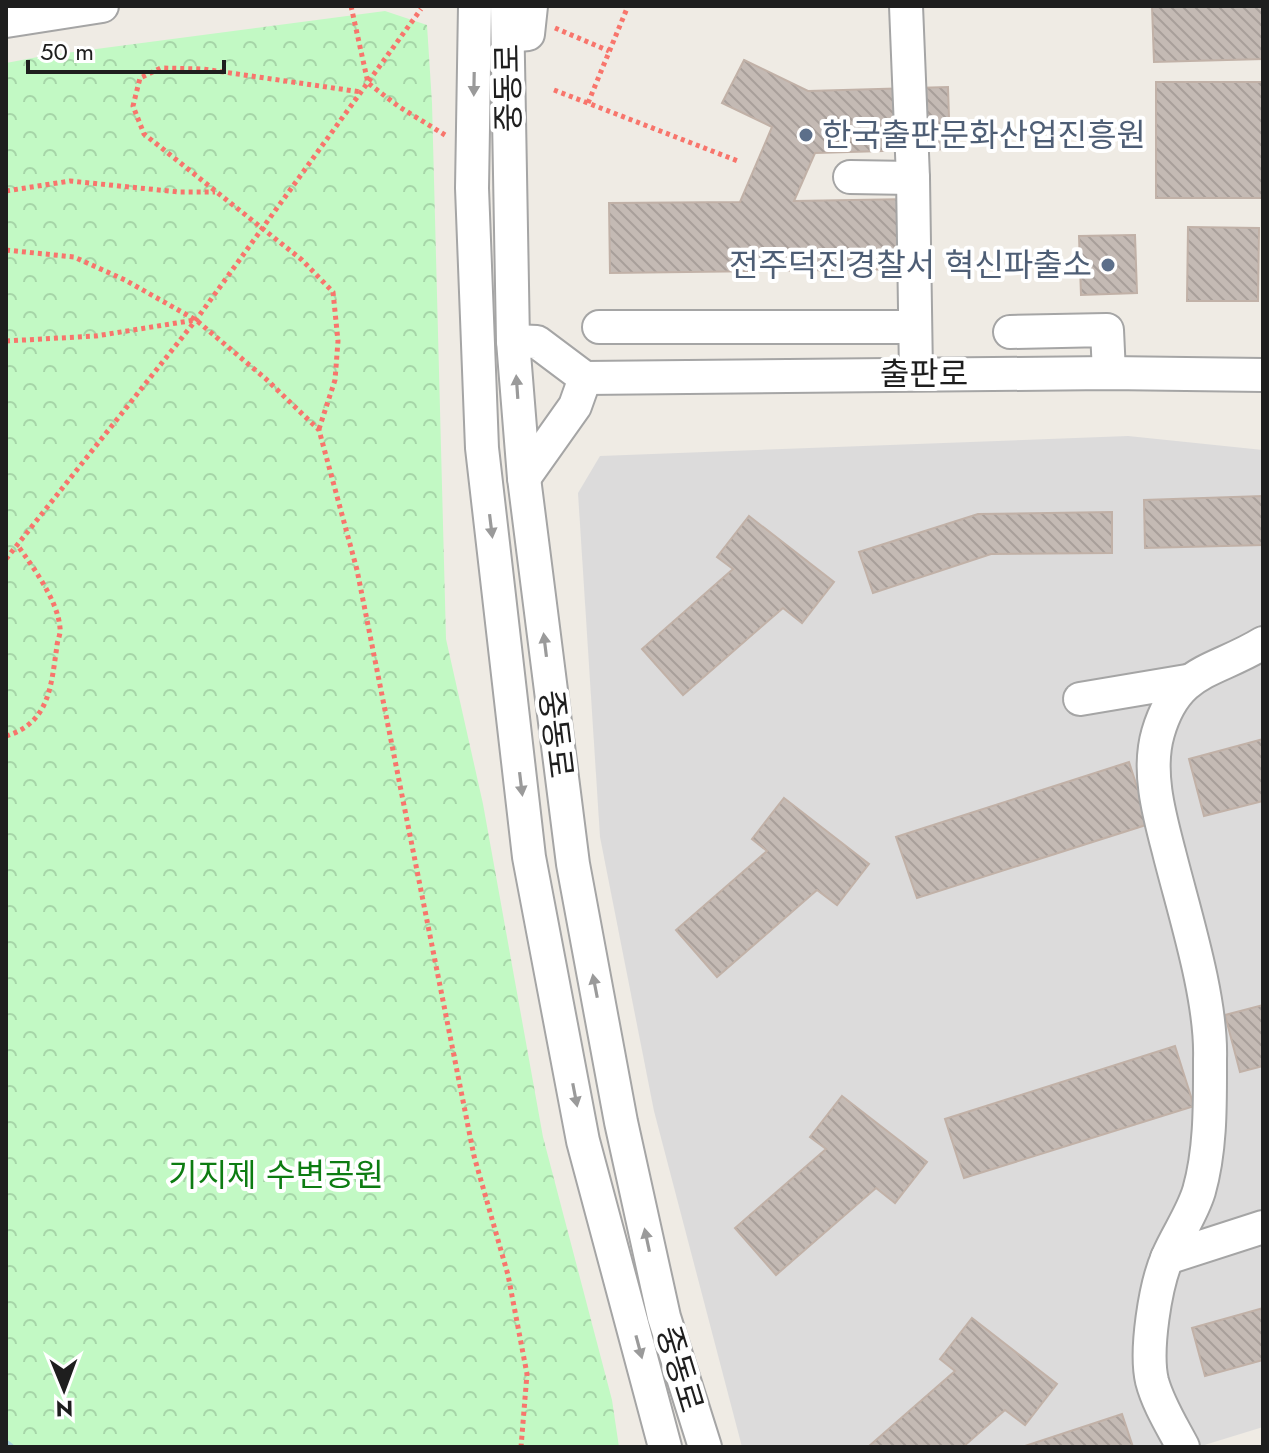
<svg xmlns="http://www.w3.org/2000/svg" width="1269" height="1453" viewBox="0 0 1269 1453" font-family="Jost,'Noto Sans KR',sans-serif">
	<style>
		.residential { fill: #dcdbdb }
		.park { fill: url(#park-crowns) }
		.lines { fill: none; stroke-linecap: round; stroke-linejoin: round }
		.stream { stroke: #a5d2dc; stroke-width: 8 }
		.building { fill: url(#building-back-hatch); stroke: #c1b1a7; stroke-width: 2 }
		.minor-casing { stroke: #a5a5a5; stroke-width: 36 }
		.path { stroke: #f8756c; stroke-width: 5; stroke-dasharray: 4 4; stroke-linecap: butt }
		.minor { stroke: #fff; stroke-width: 32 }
		.oneway { fill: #9a9a9a }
		.service-dot { fill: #5c6f8a; stroke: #fff; stroke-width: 3 }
		.labels { text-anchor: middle; stroke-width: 8; stroke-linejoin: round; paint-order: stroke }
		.street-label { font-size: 32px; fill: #1e1e1e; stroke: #fff }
		.service-label { font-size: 32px; fill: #4e5e75; stroke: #fff; text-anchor: start }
		.park-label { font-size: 32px; fill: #0d7c12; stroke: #fff }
	</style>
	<defs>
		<pattern id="park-crowns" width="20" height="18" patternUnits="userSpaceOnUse" patternTransform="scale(2)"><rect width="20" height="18" fill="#c2f9c4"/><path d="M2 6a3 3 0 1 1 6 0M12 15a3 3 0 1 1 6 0" fill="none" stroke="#a6d5a8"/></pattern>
		<pattern id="building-back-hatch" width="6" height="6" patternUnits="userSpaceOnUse" patternTransform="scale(2)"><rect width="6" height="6" fill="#c4bab4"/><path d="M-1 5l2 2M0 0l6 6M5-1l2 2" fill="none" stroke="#a89f9a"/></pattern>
	</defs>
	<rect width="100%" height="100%" fill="#efebe4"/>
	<path class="residential" d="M1128,436l135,14v977l-65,20h-456l-88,-336 -54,-274 -22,-344 22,-37z"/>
	<path class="park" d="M385,11l42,14 5,78 14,536 37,165 60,333 69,263 7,47h-613v-1384l37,-7z"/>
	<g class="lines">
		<path class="stream" d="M6,1444l4,3"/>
	</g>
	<g class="building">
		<path d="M1152,6h111v53l-109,3z"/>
		<path d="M744,60l64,31 140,-4 2,62 -135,4 -21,48 117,-2 1,70 -302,4 -1,-70 131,-1 32,-75 -50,-24z"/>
		<rect x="1156" y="82" width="107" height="116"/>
		<path d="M1188,227l71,1 -1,73h-71z"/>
		<path d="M1135,235l2,58 -56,2 -2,-59z"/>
		<path d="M1263,496v49l-118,3 -1,-48z"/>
		<path d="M1112,512v41l-121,1 -118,39 -14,-41 119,-38z"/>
		<path d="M749,516l85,66 -32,41 -19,-15 -100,87 -41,-46 91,-80 -16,-12z"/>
		<path d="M1263,739v62l-59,15 -15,-57z"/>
		<path d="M1129,762l20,62 -232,74 -21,-61z"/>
		<path d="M784,798l85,66 -32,41 -20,-15 -100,87 -41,-47 91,-79 -15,-12z"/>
		<path d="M1263,1005v61l-23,6 -15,-57z"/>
		<path d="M1175,1046l19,60 -230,72 -19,-59z"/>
		<path d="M842,1096l85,66 -32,41 -19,-15 -100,87 -41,-47 91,-79 -16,-12z"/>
		<path d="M1263,1308v52l-58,16 -13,-48z"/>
		<path d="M972,1318l85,66 -32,41 -20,-15 -42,37h-95l87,-76 -15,-12z"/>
		<path d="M1122,1414l11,33h-111z"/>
	</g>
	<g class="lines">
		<g class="minor-casing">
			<g id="minor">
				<path d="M475,6l-3,182 10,260 47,409 54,284 82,306"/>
				<path d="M507,6l6,335 11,137 49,386 48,258 43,195 41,130"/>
				<path d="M906,6l7,172 3,196"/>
				<path d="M6,21l96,-15"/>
				<path d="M508,36l20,-2 3,-28"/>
				<path d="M850,177l63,1"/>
				<path d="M599,327h315"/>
				<path d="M1010,332l97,-2 2,43"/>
				<path d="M513,341l24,1 48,36 524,-5 154,2"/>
				<path d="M524,478l51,-72 10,-28"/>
				<path d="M1080,699l107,-18"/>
				<path d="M1167,1258l96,-31"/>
				<path d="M1183,1447c-11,-21 -25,-43 -31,-66 -7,-30 3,-96 16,-125 9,-21 24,-42 31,-65 12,-42 11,-89 11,-132 2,-61 -26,-147 -41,-207 -10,-38 -22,-81 -11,-119 19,-65 56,-60 105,-90"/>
			</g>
		</g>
		<g class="path">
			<path d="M351,6l17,77 30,23 47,29"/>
			<path d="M555,28l54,23"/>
			<path d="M554,90l184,71"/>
			<path d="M588,103l40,-97"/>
			<path d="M6,191l64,-10 109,11h36"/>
			<path d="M6,250l68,7 51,23 71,40 70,59 53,51 38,140 117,586 34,119 19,99 -6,73"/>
			<path d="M6,341l90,-5 99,-16"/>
			<path d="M319,429l16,-49 3,-39 -5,-49 -31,-32 -158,-126 -11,-28 7,-28 21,-10 42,1 158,23"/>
			<path d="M6,559l190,-239 225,-311"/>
			<path d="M6,736c44,-13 45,-51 51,-90 0,-5 4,-12 3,-18 -2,-27 -27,-61 -42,-82"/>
		</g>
		<use href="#minor" class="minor"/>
	</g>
	<defs><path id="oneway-solid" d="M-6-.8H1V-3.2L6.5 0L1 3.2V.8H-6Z" transform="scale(2)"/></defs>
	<g class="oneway">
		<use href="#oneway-solid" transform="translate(474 84) rotate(91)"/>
		<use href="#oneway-solid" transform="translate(517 387) rotate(-94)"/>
		<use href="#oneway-solid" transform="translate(491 526) rotate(83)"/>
		<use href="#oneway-solid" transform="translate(545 645) rotate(-97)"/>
		<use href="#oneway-solid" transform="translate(521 784) rotate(83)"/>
		<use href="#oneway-solid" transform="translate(595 986) rotate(-101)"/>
		<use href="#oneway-solid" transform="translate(575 1095) rotate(79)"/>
		<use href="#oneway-solid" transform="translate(647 1240) rotate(-102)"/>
		<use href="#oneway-solid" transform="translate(639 1347) rotate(75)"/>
	</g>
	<g class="service-dot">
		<circle cx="806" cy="135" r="8"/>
		<circle cx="1108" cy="265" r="8"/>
	</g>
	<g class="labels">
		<g class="street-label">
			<text transform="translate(508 88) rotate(-91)" y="11">중동로</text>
			<text x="924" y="385">출판로</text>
			<text transform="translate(556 734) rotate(83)" y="11">중동로</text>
			<text transform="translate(680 1369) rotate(73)" y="11">중동로</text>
		</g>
		<g class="service-label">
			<text x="822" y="146">한국출판문화산업진흥원</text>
			<text x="1092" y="276" text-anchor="end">전주덕진경찰서 혁신파출소</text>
		</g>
		<g class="park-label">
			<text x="276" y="1186">기지제 수변공원</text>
		</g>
	</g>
	<rect width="1269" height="1453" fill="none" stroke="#1e1e1e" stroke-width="16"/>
	<g transform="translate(64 1389) rotate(179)" stroke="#ffffff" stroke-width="6" paint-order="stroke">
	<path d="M0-6L14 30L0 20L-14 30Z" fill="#1e1e1e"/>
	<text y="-12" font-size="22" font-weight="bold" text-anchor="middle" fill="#1e1e1e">N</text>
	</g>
	<path d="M28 60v12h196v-12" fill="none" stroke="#1e1e1e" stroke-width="4"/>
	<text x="40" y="60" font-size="24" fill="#1e1e1e" stroke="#ffffff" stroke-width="6" paint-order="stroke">50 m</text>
</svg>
